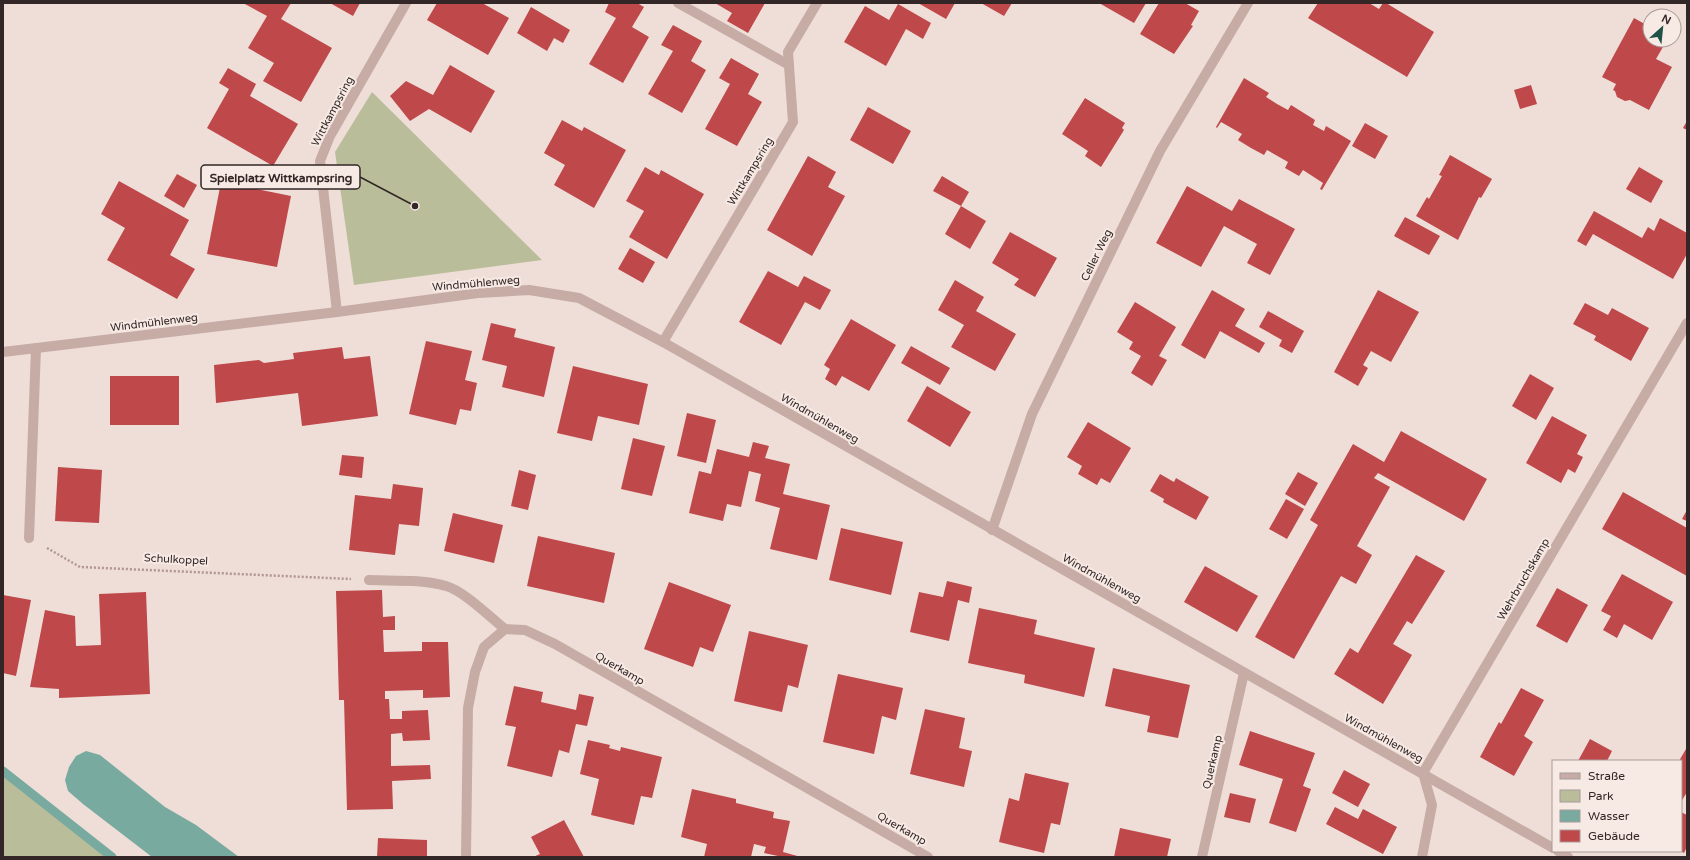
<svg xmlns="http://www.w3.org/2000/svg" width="1690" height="860" viewBox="0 0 1690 860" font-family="'Varela Round',sans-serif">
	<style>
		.green { fill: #babd9a }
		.water { fill: #79aa9f }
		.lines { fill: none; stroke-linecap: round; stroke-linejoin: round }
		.stream { stroke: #79aa9f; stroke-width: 9 }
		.building { fill: #be484a }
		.path { stroke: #b29590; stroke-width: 2.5; stroke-dasharray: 2 2; stroke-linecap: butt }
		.lane { stroke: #c6aca5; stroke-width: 10 }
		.street { stroke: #c6aca5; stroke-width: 10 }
		.labels { text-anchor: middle; stroke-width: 4; stroke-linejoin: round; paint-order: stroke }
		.street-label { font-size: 11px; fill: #322726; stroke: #f7e9e4 }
		.leader { fill: none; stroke: #322726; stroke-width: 1.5 }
		.callout-dot { fill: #322726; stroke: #f7e9e4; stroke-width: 1.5 }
		.callout { fill: #f7e9e4; stroke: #322726; stroke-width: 1.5 }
		.callout-label { font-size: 12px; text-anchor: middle; font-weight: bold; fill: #322726 }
	</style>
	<rect width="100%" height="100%" fill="#efded8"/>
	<g class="green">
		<path d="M372,92l170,168 -188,25 -19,-133z"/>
		<path d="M3,773l107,84h-107z"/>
	</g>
	<path class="water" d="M86,751l14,4 65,52 31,18 43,32h-87l-69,-53 -15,-13 -3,-11 4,-13 7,-11z"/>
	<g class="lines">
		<path class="stream" d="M3,771l109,86"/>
	</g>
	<g class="building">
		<path d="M243,3h48l-10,16 51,29 -31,54 -38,-21 11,-18 -26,-15 19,-32z"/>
		<path d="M330,3h30l-7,13z"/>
		<path d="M437,3h45l27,15 -21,37 -61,-35z"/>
		<path d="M609,3h28l7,4 -12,20 17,10 -26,46 -34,-19 27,-46 -11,-6z"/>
		<path d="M715,3h50l-17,30 -21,-12 5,-8z"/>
		<path d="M918,3h37l-9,16z"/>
		<path d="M981,3h31l-8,13z"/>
		<path d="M1099,3h47l-12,20z"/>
		<path d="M1159,3h26l14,8 -8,14 2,1 -19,28 -34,-20z"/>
		<path d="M1318,3h51l10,6 4,-6h3l48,29 -27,45 -99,-59z"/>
		<path d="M898,4l33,19 -8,16 -17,-10 -20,37 -42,-24 21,-36 24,14z"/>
		<path d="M531,7l39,23 -7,13 -9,-5 -7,13 -30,-18z"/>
		<path d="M1634,18l16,9v13h17l-11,19 16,8 -23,43 -19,-10 -5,1 -8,-4 -2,-6 -2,-1 3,-6 -14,-7z"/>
		<path d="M673,25l29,16 -11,20 15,9 -24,43 -34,-19 25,-43 -12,-6z"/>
		<path d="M731,58l28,16 -11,20 14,8 -25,44 -32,-17 25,-45 -11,-6z"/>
		<path d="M450,65l45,26 -24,42 -42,-24 -19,12 -20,-25 16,-15 27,14z"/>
		<path d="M228,68l28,16 -6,12 48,28 -25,42 -66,-38 22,-39 -10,-6z"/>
		<path d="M1244,78l25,15 -3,4 11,7 11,6 3,-5 24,15 -2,5 11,6 2,-5 25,15 -29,49 -2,-1 3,-6 -20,-13 -4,6 -14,-8 3,-6 -21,-12 -3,5 -13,-7 -13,-8 4,-6 -21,-12 -4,6 -1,-1z"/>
		<path d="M1531,85l6,19 -17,5 -6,-19z"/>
		<path d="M1085,98l40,25 -3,5 2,2 -23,37 -16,-11 3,-5 -26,-17z"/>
		<path d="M868,107l43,24 -18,33 -43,-24z"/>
		<path d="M562,120l20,11 2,-4 42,23 -32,58 -40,-23 11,-20 -21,-12z"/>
		<path d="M1687,121v9l-4,-2z"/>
		<path d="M1365,123l23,13 -13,23 -23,-13z"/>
		<path d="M1450,155l42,24 -11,19 -2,-1 -21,43 -42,-24 11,-19 2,2 13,-23 -3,-1z"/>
		<path d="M808,156l28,16 -8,15 17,9 -33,60 -45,-26z"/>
		<path d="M645,167l14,8 2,-5 43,24 -37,65 -38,-22 15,-26 -18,-10z"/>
		<path d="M1639,167l24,14 -12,22 -25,-14z"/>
		<path d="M177,174l20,11 -13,23 -20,-12z"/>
		<path d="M942,176l27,16 -8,14 -28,-15z"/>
		<path d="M119,181l70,39 -19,35 25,14 -18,30 -70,-39 18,-32 -24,-14z"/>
		<path d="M221,182l70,14 -14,71 -70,-13z"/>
		<path d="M1187,186l45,25 7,-12 56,30 -25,46 -23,-12 10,-19 -33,-18 -23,41 -45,-24z"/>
		<path d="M961,206l25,15 -16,28 -25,-15z"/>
		<path d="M1594,211l48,27 6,-11 6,4 6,-13 27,15v21l-14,25 -80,-45 -7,12 -9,-5z"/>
		<path d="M1405,217l35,19 -11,19 -35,-19z"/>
		<path d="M1010,232l47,26 -22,39 -21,-12 5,-6 -27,-16z"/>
		<path d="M630,248l25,14 -12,21 -25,-14z"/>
		<path d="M768,271l30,16 6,-11 27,14 -11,20 -15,-8 -24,43 -42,-23z"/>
		<path d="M955,280l29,17 -8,14 40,23 -21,37 -44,-24 13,-22 -26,-15z"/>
		<path d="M1212,290l33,19 -10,17 30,17 -6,10 -39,-22 -15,28 -24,-14z"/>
		<path d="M1378,290l41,22 -28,50 -20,-11 -8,14 5,3 -10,18 -24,-14z"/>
		<path d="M1135,302l41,25 -17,29 8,4 -15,26 -21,-13 10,-17 -12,-7 4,-7 -16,-10z"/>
		<path d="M1585,303l23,12 4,-7 37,20 -18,33 -37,-21 2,-4 -23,-12z"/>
		<path d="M1268,311l36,20 -12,22 -13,-7 3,-6 -23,-13z"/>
		<path d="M851,319l45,26 -27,46 -27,-15 -6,10 -11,-7 5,-10 -6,-4z"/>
		<path d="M491,323l25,6 -2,8 41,10 -11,50 -42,-10 5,-21 -25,-6z"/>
		<path d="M426,341l46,10 -7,29 12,3 -6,28 -11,-2 -4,16 -47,-11z"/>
		<path d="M911,346l39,22 -10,17 -39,-22z"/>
		<path d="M342,347l2,12 26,-3 8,60 -76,10 -4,-33 -82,10 -2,-38 45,-5 5,3 30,-4 -1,-6z"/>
		<path d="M573,366l75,18 -9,41 -41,-9 -6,25 -35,-8z"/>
		<path d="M1530,374l24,14 -18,32 -24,-14z"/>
		<rect x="110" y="376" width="69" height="49"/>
		<path d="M927,386l44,26 -21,35 -43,-26z"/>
		<path d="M687,413l29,7 -10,43 -29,-7z"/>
		<path d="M1552,416l35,19 -10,19 6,3 -8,16 -7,-4 -7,14 -35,-20z"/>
		<path d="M1088,422l43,26 -21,35 -9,-5 -4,7 -19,-11 4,-8 -15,-9z"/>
		<path d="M1401,431l86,48 -23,42 -86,-48 -4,5 16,9 -33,59 15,9 -16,29 -15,-8 -47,83 -39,-22 63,-112 -8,-5 43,-76 31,18z"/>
		<path d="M633,438l32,8 -13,50 -31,-7z"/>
		<path d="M753,442l16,4 -4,12 25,6 -7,30 47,11 -13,55 -47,-11 10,-41 -25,-7 6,-27 -12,-3 -8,36 -14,-3 -4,17 -34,-8 10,-42 12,3 6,-25 32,8z"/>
		<path d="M342,455l22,2 -2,21 -23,-3z"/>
		<path d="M58,467l44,3 -3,53 -44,-2z"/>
		<path d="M519,470l17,5 -8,35 -17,-4z"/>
		<path d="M1298,472l20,11 -13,23 -20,-12z"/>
		<path d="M1160,474l14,8 2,-4 33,19 -13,23 -33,-18 1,-3 -14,-8z"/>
		<path d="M393,484l30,4 -4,38 -20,-2 -4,31 -46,-5 6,-55 36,4z"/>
		<path d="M1623,492l64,36v48l-85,-47z"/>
		<path d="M1286,499l18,10 -17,30 -18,-10z"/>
		<path d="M1687,510v11l-5,-2z"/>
		<path d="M453,513l50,12 -9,38 -50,-12z"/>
		<path d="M841,528l62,14 -12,53 -62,-15z"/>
		<path d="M538,536l77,17 -11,50 -77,-17z"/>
		<path d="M1416,555l29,16 -33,53 -5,-3 -14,23 19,11 -29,49 -49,-30 16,-26 8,5z"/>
		<path d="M1205,566l53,30 -21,36 -53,-30z"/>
		<path d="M1622,574l51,28 -21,38 -28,-16 -7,14 -14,-8 8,-14 -10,-5z"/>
		<path d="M947,581l25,6 -3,16 -11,-3 -9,41 -39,-9 9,-40 24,5z"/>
		<path d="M669,582l62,23 -18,47 -13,-5 -7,20 -49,-18z"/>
		<path d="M1557,588l31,17 -21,38 -31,-17z"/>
		<path d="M382,590l1,27 12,-1v14h-12l1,22 38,-1v-9h26l2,55 -27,1v-8l-38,1v8h4l1,20h12v-8l26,-1 2,30 -27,1 -1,-8 -11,1v32l39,-1 1,14 -39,2 1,28 -46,1 -3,-110h-5l-3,-109z"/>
		<path d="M146,592l4,102 -91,4v-9l-29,-2 15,-77 30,6 1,30 25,-1 -2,-51z"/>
		<path d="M3,595l28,5 -15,76 -13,-3z"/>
		<path d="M979,608l58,12 -3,14 61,14 -11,49 -60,-14 1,-8 -57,-12z"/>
		<path d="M749,631l59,14 -10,43 -10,-3 -6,27 -48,-11z"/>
		<path d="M1113,668l77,17 -12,53 -31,-6 3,-16 -45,-10z"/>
		<path d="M838,674l65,14 -7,32 -14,-4 -8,38 -51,-12z"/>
		<path d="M514,686l29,6 -2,10 35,8 3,-16 15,3 -7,29 -11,-2 -7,29 -10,-3 -7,27 -45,-11 9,-39 -11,-2z"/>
		<path d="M1521,688l23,12 -20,36 9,6 -19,34 -34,-19 19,-35 2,2z"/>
		<path d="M925,709l40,9 -6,30 13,3 -8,36 -54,-13z"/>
		<path d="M1250,731l65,22 -12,33 8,3 -15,43 -27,-9 14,-44 -44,-14z"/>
		<path d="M1590,739l22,12 -5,10h-29z"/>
		<path d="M588,740l22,5 -1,3 11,3 1,-4 41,10 -10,41 -11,-2 -7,29 -43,-10 8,-36 -19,-5z"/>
		<path d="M1686,749h1v43l-6,10v-41h-2z"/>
		<path d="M1344,770l26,14 -12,23 -26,-14z"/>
		<path d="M1025,773l44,10 -9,42 -9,-2 -7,30 -45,-11 10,-44 10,3z"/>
		<path d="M692,789l44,10v4l38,9 -1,6 17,3 -7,31 18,5h-23v-1l-14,-3 2,-6 -12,-3 -3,13h-47l3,-13 -26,-7z"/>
		<path d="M1230,793l26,6 -6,24 -26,-6z"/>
		<path d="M1335,807l23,12 5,-10 34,18 -14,27 -57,-30z"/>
		<path d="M1681,812l6,3v32l-3,6 -3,-2z"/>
		<path d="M564,820l20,37h-51l7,-3 -9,-17z"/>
		<path d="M1120,828l51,11 -4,18h-53z"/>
		<path d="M378,838l49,2v17h-50z"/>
	</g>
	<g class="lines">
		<path class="path" d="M47,548l33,19 271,12"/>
		<path class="lane" d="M678,3l111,62"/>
		<g class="street">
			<path d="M337,312l-17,-151 10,-25 76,-133"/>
			<path d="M663,342l130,-220 -5,-70 29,-49"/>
			<path d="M3,352l334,-40 141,-19 51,-3 50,8 84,44 890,506"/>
			<path d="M992,530l40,-116 128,-263 88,-148"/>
			<path d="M29,538l7,-190"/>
			<path d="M369,580c25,1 52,-1 77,6 18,5 44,31 59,43"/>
			<path d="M1558,851l10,6"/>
			<path d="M466,857l2,-149 7,-36 9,-25 21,-18 20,1 30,14 373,213"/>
			<path d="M1202,857l42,-184"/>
			<path d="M1422,857l10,-52 -9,-32 264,-450"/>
		</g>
	</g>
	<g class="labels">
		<g class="street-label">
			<text transform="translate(332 111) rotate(-62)" y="4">Wittkampsring</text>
			<text transform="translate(750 171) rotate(-59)" y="4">Wittkampsring</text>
			<text transform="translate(1096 255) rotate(-64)" y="4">Celler Weg</text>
			<text transform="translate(476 283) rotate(-5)" y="4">Windmühlenweg</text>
			<text transform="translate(154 322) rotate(-7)" y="4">Windmühlenweg</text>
			<text transform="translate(820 418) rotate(30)" y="4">Windmühlenweg</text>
			<text transform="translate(176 559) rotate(3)" y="4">Schulkoppel</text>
			<text transform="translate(1102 578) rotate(29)" y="4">Windmühlenweg</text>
			<text transform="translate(1523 579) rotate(-60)" y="4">Wehrbruchskamp</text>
			<text transform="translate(620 668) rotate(30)" y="4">Querkamp</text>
			<text transform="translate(1384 738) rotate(29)" y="4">Windmühlenweg</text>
			<text transform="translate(1212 762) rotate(-77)" y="4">Querkamp</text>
			<text transform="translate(902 828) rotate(30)" y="4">Querkamp</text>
		</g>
	</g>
	<path class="leader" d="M415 206L360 177"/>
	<circle class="callout-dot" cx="415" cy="206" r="4"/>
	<rect class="callout" x="201" y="165" width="159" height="24" rx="4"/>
	<g class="callout-label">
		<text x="281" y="182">Spielplatz Wittkampsring</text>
	</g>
	<rect width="1690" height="860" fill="none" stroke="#322726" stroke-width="8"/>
	<rect x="1552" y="760" width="130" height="92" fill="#f7e9e4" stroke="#a89b98"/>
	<rect x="1560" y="773" width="20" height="6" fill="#c6aca5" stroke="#a89b98"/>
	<text x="1588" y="780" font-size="12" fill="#322726">Straße</text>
	<rect x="1560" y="790" width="20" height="12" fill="#babd9a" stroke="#a89b98"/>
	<text x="1588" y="800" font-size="12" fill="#322726">Park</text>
	<rect x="1560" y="810" width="20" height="12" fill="#79aa9f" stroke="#a89b98"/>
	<text x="1588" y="820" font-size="12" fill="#322726">Wasser</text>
	<rect x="1560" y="830" width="20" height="12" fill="#be484a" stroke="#a89b98"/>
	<text x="1588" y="840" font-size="12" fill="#322726">Gebäude</text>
	<g transform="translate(1662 28) rotate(27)"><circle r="19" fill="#f7e9e4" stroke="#a89b98"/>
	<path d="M0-3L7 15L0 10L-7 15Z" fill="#1f5147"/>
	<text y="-6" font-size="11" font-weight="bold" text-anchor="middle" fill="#322726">N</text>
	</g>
</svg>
